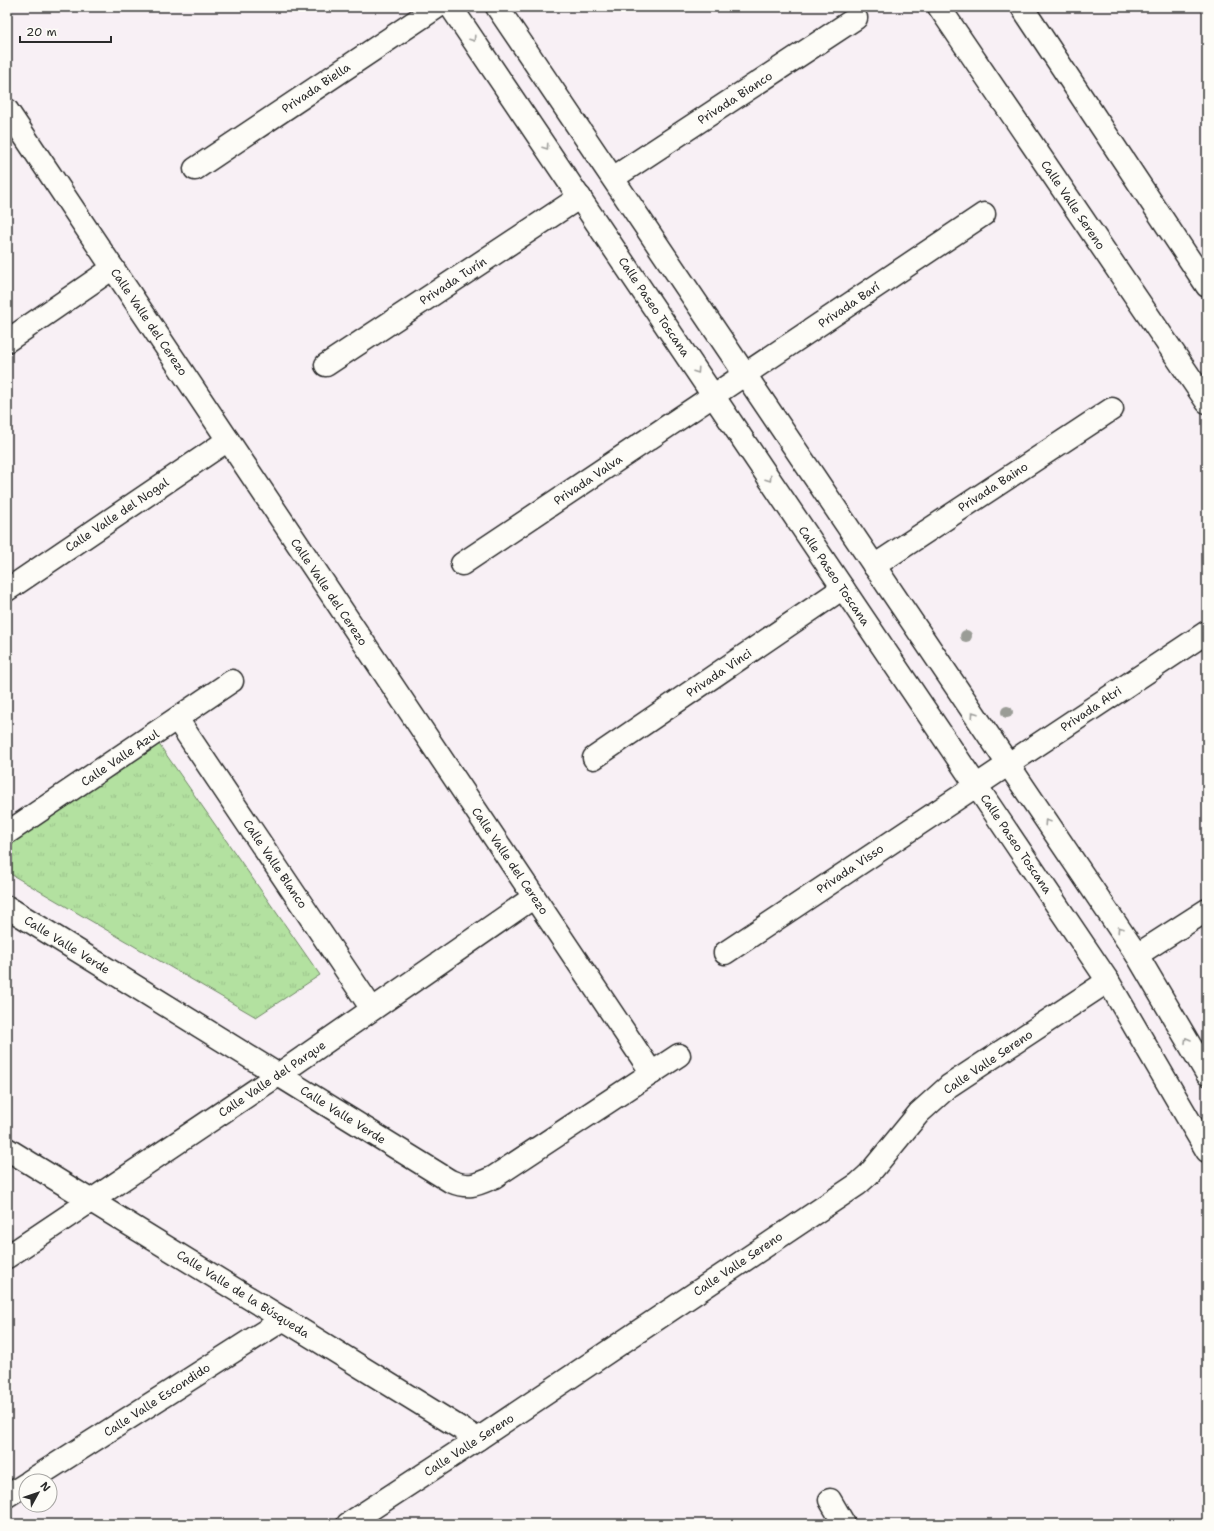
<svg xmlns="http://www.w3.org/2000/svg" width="1214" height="1531" viewBox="0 0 1214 1531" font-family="'Shantell Sans',sans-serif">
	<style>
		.grass { fill: url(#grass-tufts); stroke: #6f8666 }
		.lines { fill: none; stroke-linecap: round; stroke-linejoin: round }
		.minor-casing { stroke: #2b2b2b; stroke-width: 25 }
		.tertiary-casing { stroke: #2b2b2b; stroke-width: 25 }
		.minor { stroke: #fdfcf7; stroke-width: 22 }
		.tertiary { stroke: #fdfcf7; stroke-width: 22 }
		.tree { fill: #9a9c96 }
		.oneway { stroke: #9e9e9b }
		.labels { text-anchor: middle; stroke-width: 3; stroke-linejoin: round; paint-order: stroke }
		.street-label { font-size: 12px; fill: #2b2b2b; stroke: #fdfcf7 }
	</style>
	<defs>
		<pattern id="grass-tufts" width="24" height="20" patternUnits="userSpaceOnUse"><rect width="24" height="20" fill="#b3e1a0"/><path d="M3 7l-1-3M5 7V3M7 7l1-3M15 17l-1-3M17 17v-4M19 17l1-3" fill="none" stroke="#9ac18a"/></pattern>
	</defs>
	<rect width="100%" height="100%" fill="#f8f0f5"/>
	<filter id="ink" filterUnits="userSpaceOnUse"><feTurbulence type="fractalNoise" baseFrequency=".025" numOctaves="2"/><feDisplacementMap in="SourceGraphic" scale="8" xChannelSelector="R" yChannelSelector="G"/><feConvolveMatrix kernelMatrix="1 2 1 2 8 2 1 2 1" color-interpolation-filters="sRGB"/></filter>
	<g filter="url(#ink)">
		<path class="grass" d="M156,740l164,235 -64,42 -249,-145v-32z"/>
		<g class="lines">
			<g class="minor-casing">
				<g id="minor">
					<path d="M939,7l268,395"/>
					<path d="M1022,7l185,279"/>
					<path d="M7,110l645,963"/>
					<path d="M195,169l242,-162"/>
					<path d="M613,178l243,-160"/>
					<path d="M7,341l106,-73"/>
					<path d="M326,365l254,-168"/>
					<path d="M462,564l522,-350"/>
					<path d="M874,566l238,-157"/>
					<path d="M7,590l221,-150"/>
					<path d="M177,719l195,290"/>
					<path d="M594,758l249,-170"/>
					<path d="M7,833l225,-152"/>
					<path d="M7,907l443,274c19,8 26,4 44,-4l185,-122"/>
					<path d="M725,953l482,-321"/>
					<path d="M1137,955l70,-45"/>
					<path d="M7,1149l471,290"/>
					<path d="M7,1257l271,-182 256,-178"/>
					<path d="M30,1481l254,-162"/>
					<path d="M7,1496l19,-12"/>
					<path d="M830,1500l14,24"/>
					<path d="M348,1524l130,-85 380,-255 11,-10 50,-61 30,-27 159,-105"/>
				</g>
			</g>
			<g class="tertiary-casing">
				<g id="tertiary">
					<path d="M451,7l657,974 99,170"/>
					<path d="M497,7l640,948 70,119"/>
				</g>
			</g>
			<use href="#minor" class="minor"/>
			<use href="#tertiary" class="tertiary"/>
		</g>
		<g class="tree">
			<circle cx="966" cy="636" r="6"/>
			<circle cx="1007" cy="712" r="6"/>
		</g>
		<defs><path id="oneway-chevron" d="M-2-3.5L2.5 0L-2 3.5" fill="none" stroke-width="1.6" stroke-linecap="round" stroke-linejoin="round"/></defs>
		<g class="oneway">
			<use href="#oneway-chevron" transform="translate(473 39) rotate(56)"/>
			<use href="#oneway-chevron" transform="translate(546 147) rotate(56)"/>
			<use href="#oneway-chevron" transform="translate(697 371) rotate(56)"/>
			<use href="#oneway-chevron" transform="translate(769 479) rotate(56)"/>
			<use href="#oneway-chevron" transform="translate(974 714) rotate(-124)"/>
			<use href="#oneway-chevron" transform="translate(1047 822) rotate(-124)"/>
			<use href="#oneway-chevron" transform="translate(1120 929) rotate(-124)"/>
			<use href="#oneway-chevron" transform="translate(1187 1040) rotate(-120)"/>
		</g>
	</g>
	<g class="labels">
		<g class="street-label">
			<text transform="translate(316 88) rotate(-34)" y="4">Privada Biella</text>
			<text transform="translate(735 98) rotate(-33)" y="4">Privada Bianco</text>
			<text transform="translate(1073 205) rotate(56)" y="4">Calle Valle Sereno</text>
			<text transform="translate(453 281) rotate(-33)" y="4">Privada Turín</text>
			<text transform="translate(849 305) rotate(-34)" y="4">Privada Barí</text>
			<text transform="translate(654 307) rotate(56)" y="4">Calle Paseo Toscana</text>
			<text transform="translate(149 322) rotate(56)" y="4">Calle Valle del Cerezo</text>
			<text transform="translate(588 480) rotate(-34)" y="4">Privada Valva</text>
			<text transform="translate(993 487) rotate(-33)" y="4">Privada Baino</text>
			<text transform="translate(117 515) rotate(-34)" y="4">Calle Valle del Nogal</text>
			<text transform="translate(834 576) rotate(56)" y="4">Calle Paseo Toscana</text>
			<text transform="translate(329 592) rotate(56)" y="4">Calle Valle del Cerezo</text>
			<text transform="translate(719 673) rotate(-34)" y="4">Privada Vinci</text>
			<text transform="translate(1091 709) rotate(-34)" y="4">Privada Atri</text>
			<text transform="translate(120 758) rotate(-34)" y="4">Calle Valle Azul</text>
			<text transform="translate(1016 844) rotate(56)" y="4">Calle Paseo Toscana</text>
			<text transform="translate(510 861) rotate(56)" y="4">Calle Valle del Cerezo</text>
			<text transform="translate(275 864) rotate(56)" y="4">Calle Valle Blanco</text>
			<text transform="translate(850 869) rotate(-34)" y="4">Privada Visso</text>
			<text transform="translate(67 945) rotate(32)" y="4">Calle Valle Verde</text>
			<text transform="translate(988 1062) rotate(-34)" y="4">Calle Valle Sereno</text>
			<text transform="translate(272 1079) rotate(-34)" y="4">Calle Valle del Parque</text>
			<text transform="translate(343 1115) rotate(32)" y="4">Calle Valle Verde</text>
			<text transform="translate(738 1264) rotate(-34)" y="4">Calle Valle Sereno</text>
			<text transform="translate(243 1294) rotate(32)" y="4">Calle Valle de la Búsqueda</text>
			<text transform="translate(157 1400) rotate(-33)" y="4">Calle Valle Escondido</text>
			<text transform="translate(469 1445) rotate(-33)" y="4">Calle Valle Sereno</text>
		</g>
	</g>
	<rect width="1214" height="1531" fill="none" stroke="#fdfcf7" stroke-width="24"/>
	<rect x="12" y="12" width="1190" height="1507" fill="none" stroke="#2b2b2b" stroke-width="1.5" filter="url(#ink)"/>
	<g transform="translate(38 1493) rotate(50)"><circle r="19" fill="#fdfcf7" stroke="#a9a8a5"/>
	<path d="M0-3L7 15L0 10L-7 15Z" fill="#2b2b2b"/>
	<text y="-6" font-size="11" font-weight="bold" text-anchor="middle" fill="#2b2b2b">N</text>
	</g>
	<path d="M20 36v6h91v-6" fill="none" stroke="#2b2b2b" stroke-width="2"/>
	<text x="26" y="36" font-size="12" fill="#2b2b2b" stroke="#fdfcf7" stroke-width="3" paint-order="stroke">20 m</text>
</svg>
